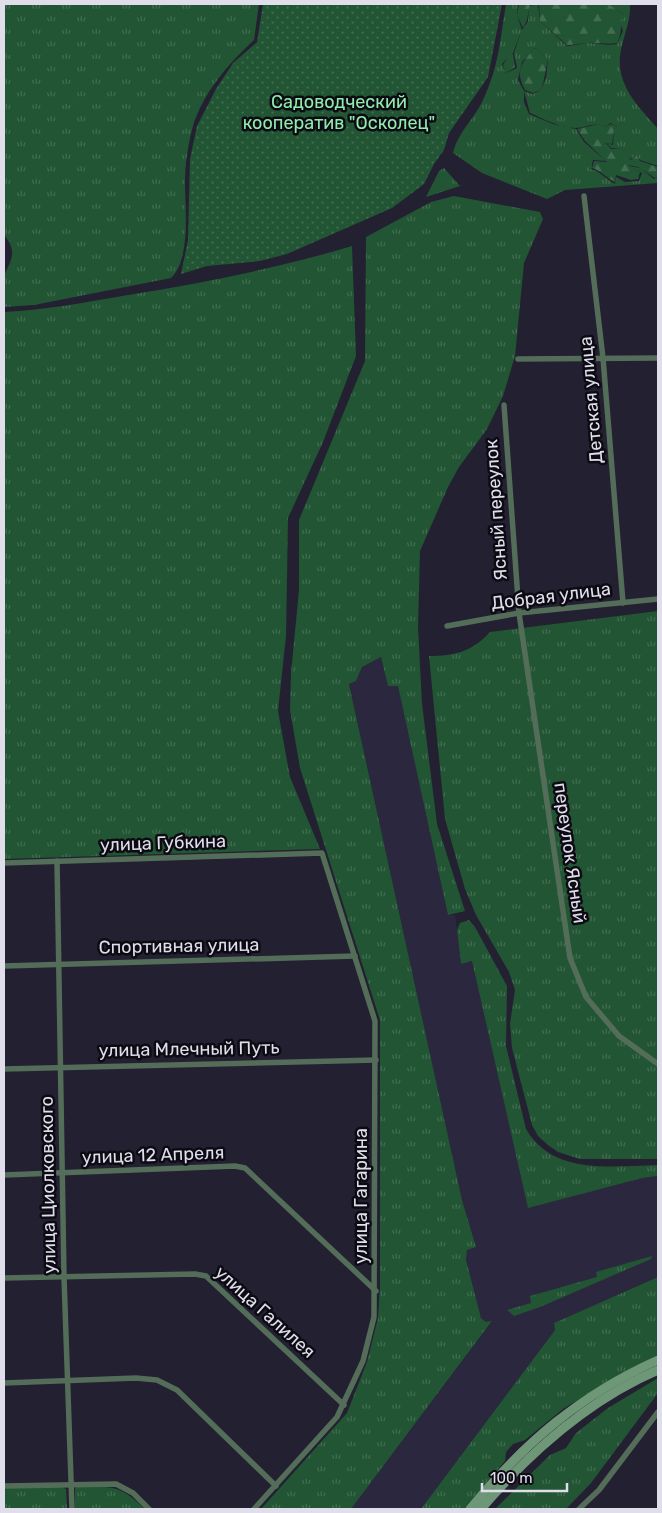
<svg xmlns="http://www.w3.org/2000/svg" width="662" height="1513" viewBox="0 0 662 1513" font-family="Rubik,sans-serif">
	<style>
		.built { fill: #2b273e }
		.grass { fill: url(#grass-tufts); fill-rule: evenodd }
		.forest { fill: url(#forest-firs) }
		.garden { fill: url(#garden-dots) }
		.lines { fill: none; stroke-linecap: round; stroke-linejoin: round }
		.street { stroke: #536d59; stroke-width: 5.5 }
		.secondary { stroke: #6e9778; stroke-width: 9 }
		.labels { text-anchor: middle; stroke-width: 5; stroke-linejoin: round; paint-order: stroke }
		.park-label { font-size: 18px; fill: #91ebab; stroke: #0c0b13 }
		.street-label { font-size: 18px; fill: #e0deea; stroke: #0c0b13 }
	</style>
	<defs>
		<pattern id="grass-tufts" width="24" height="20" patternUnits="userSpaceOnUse" patternTransform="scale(1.25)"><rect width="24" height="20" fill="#253"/><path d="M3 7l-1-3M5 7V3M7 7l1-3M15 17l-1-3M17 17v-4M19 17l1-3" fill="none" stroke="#426d51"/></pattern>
		<pattern id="forest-firs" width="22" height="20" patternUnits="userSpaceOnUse" patternTransform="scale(1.25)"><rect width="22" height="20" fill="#253"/><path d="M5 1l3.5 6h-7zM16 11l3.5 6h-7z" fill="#426d51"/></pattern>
		<pattern id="garden-dots" width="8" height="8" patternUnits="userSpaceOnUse" patternTransform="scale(1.25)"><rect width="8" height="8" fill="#253"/><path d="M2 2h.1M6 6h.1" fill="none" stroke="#426d51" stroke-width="1.8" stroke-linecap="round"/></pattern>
	</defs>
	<rect width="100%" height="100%" fill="#232031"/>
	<path class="built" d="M381,657l7,29 10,-1 50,230h7l6,49 11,-3 56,246 114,-30 16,-1v101l-104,46 1,7 -134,179h-70l141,-187h-6l-5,-4 -15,-58 1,-10 9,-3 -14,-47 -113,-517 7,-2 6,-14z"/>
	<g class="grass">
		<path d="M4,4h255l-5,36c-25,23 -51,53 -61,86 -5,18 -8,38 -8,57 0,26 6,76 -14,95l-137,27 -30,2c0,-9 -3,-24 0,-32 7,-14 14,-24 0,-40z"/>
		<path d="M506,4h12l-1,11 5,15 6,-9 1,-15 9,-2 2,17 27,25c7,0 14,-3 21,-3 10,0 19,3 29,1l6,-13 -3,-8 4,-9 -16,-10h22c1,19 -8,34 -10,52 -3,31 20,52 38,73v37l-18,-6 -4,-6 -4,5 -6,-3 -4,-7 -11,-1 -4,-5 6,2 1,-15 3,-4 -7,-3 -4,4c-12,-6 -19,1 -31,1 -15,0 -31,-9 -45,-15l-6,-22 9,3 8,-4 5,-12 2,-18 -13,-12 -13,14 -4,18 6,11v11l5,12 24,10 23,5 8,13 22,19 -13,-1 -2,9c12,4 14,10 24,15l1,-7 9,5 14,-1 3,-8 -13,-7 11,2 14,11 4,-2v6l-93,7 -18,9 -65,-26 -29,-20c5,-21 22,-35 30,-53 16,-34 17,-60 23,-96zM521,32l-7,21 3,15 -11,5 -4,-9 11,-11z"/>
		<path d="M444,168l16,18 -34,11 13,-26z"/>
		<path d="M454,196l86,16 3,7 -19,44 -9,93 -12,40 -16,33 -28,38 -11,20 -28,64 -2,76 4,77 15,120 28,87 -17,4 -50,-229h-10l-7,-29 -19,10 -6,14 -7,3 113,516 14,47 -9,3 -1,10 15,58 5,4 6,-1 -141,188h-90l86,-96 20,-51 11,-44 2,-30v-268l-80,-252 -10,-58 1,-37 8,-83v-70l66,-159 1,-124 65,-35z"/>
		<path d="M352,246l4,110 -33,86 -35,76 -2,118 -8,75 12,66 30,72 -316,10v-547c42,-2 83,-10 124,-17 76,-12 150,-27 224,-49z"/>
		<path d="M658,611v548h-78l-22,-7 -10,-7 -10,-9 -6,-11 -20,-77 -2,-24 5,-34 -6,-18 -33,-57 -11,-26 -20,-70 -16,-163c26,0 44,-5 61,-24z"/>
		<path d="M469,920l6,7 32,59 -1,60 20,83c27,47 86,37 132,36v11l-16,2 -114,30 -56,-247 -11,3 -4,-34 3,-7z"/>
		<path d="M652,1256l-1,3 -111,48 -26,9 -7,-6 24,-7 -1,-7 67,-19 -1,-5z"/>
		<path d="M658,1277v78l-39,20 -56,34 -38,31 -12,4 -7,8 -1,9 -41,48h-43l134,-179 -1,-7z"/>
		<path d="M658,1378v15l-67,90 -25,26h-71l55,-54 16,-7 10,-15 32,-25z"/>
		<path d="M78,1486c34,1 41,-2 67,23h-70v-21z"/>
		<path d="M62,1487l4,2 1,20h-63v-21z"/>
	</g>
	<g class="forest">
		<path d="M519,4h11l-3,16 -4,8 -6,-13z"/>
		<path d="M539,4h69l16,10c-5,10 -1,18 -7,29 -10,2 -19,-1 -29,0 -7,0 -14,2 -21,2l-27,-24z"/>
		<path d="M535,48l13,12c-3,11 -3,19 -7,30l-8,3 -8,-3c-10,-19 -4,-27 10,-42z"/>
		<path d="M510,54h3l2,13 -9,6 -3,-8z"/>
		<path d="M599,124l7,3 4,-3 7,2 -3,4 -2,14 -6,-1 5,6h11l9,11 5,-6 4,7 18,6v10l-3,1 -17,-11 -10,-2 12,7 -2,7 -7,1 -15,-5 -1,7c-9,-4 -13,-11 -23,-14l2,-7 13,1 -22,-21 -8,-12z"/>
	</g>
	<path class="garden" d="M263,4h239l-14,73 -39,56 -5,17 -10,14 -10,20 -32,24 -105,46 -27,7 -53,5 -26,8 7,-34 2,-81 7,-33 19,-37 17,-26 24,-21z"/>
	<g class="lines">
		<g class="street">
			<path d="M584,196l19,162 20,245"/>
			<path d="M518,359l140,-1"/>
			<path d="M504,405l15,208 51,345 16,39 33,39 39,28"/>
			<path d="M447,626l72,-13 139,-14"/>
			<path d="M57,861l7,416 8,232"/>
			<path d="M4,863l318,-10 53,168 -1,296 -11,44 -26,56 -83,92"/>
			<path d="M4,966l351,-10"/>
			<path d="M4,1069l372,-9"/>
			<path d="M4,1175l231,-9 10,2 131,123"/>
			<path d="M4,1278l191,-4 11,2 138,129"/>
			<path d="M4,1383l132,-5 21,2 20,10 99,96"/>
			<path d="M4,1486l112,-2 17,9 16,16"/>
			<path d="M579,1509l20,-19 59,-78"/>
		</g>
		<g class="secondary">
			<path d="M470,1509c54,-66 110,-114 188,-149"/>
			<path d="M481,1509c49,-57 107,-109 177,-139"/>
		</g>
	</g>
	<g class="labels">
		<g class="park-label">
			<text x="339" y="108">Садоводческий<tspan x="339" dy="21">кооператив "Осколец"</tspan></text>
		</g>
		<g class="street-label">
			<text transform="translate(591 400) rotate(-95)" y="6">Детская улица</text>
			<text transform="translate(496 510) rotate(-94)" y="6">Ясный переулок</text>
			<text transform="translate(551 596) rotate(-7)" y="6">Добрая улица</text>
			<text transform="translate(163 843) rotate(-2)" y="6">улица Губкина</text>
			<text transform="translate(570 853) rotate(82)" y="6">переулок Ясный</text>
			<text transform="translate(179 946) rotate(-1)" y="6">Спортивная улица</text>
			<text transform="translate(189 1049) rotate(-1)" y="6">улица Млечный Путь</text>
			<text transform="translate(153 1155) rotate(-2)" y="6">улица 12 Апреля</text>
			<text transform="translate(48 1185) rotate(-91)" y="6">улица Циолковского</text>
			<text transform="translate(361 1196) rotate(-90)" y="6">улица Гагарина</text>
			<text transform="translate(265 1312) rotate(42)" y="6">улица Галилея</text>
		</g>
	</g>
	<rect width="662" height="1513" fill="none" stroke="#e0deea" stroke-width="10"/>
	<path d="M482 1483v8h85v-8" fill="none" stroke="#e0deea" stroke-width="2.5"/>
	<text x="490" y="1483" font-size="15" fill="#e0deea" stroke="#0c0b13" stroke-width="4" paint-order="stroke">100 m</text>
</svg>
